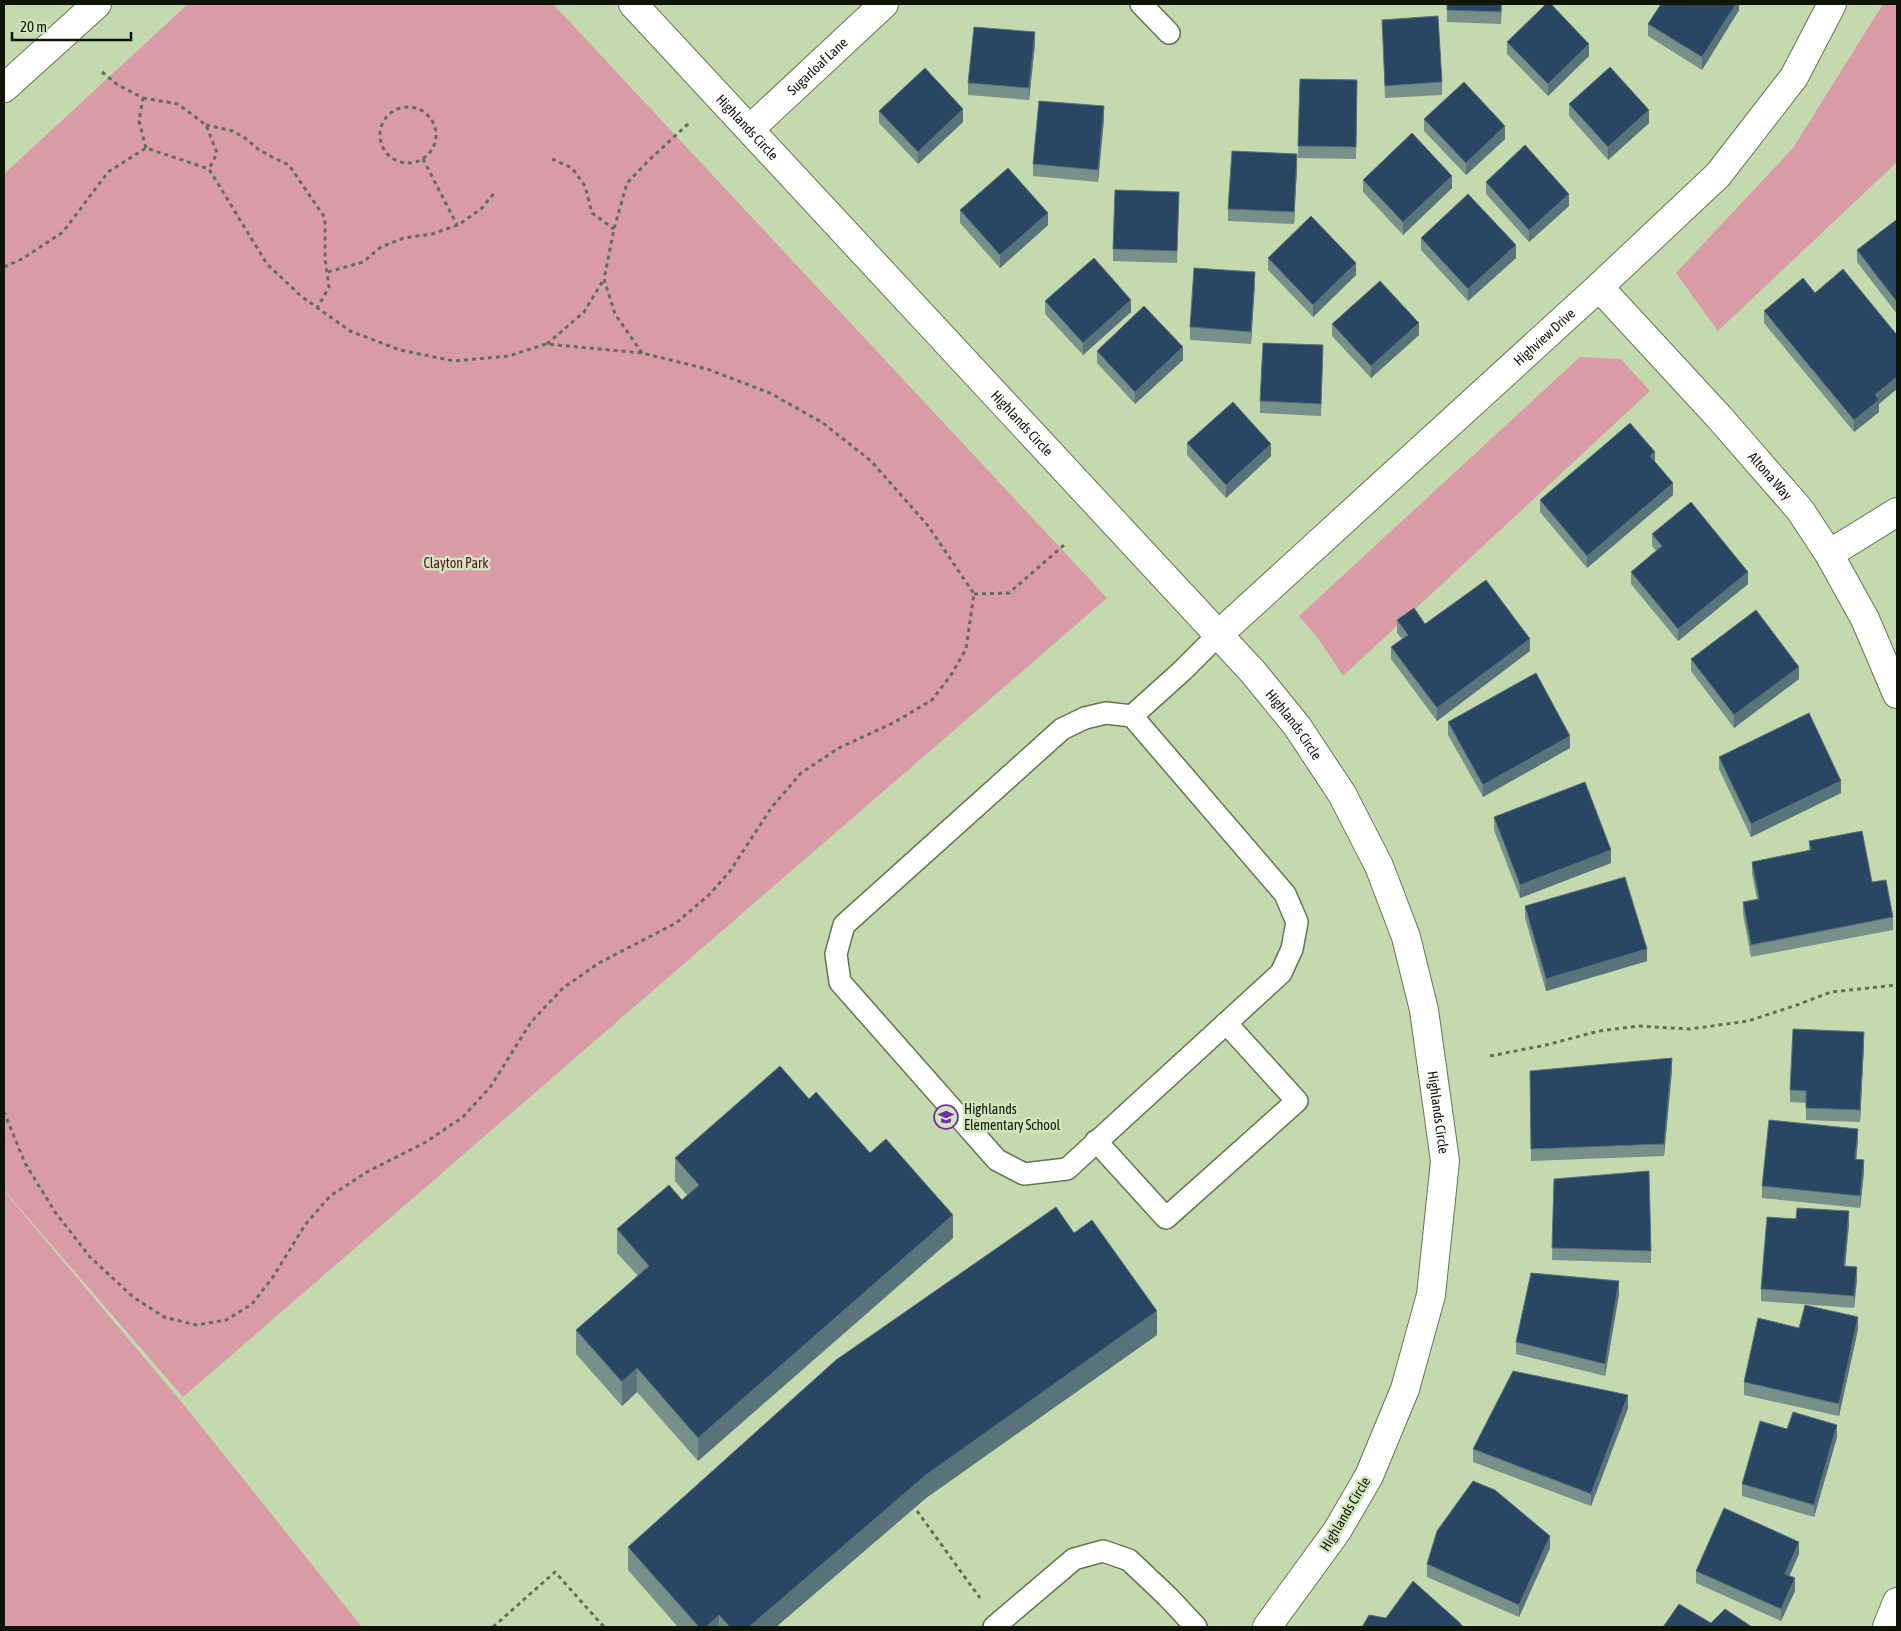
<svg xmlns="http://www.w3.org/2000/svg" width="1901" height="1631" viewBox="0 0 1901 1631" font-family="'Asap Condensed',sans-serif">
	<style>
		.green { fill: #d99ca7 }
		.lines { fill: none; stroke-linecap: round; stroke-linejoin: round }
		.service-casing { stroke: #647550; stroke-width: 24 }
		.minor-casing { stroke: #647550; stroke-width: 30 }
		.path { stroke: #626f54; stroke-width: 3; stroke-dasharray: 4 4; stroke-linecap: butt }
		.service { stroke: #fff; stroke-width: 21 }
		.minor { stroke: #fff; stroke-width: 28 }
		.wall { fill: #779089 }
		.shaded-wall { fill: #58737a }
		.building { fill: #294763; stroke: #58737a }
		.labels { text-anchor: middle; stroke-width: 5; stroke-linejoin: round; paint-order: stroke }
		.street-label { font-size: 14px; fill: #0e1406; stroke: #d2e6bc }
		.park-label { font-size: 14px; fill: #5b1228; stroke: #d2e6bc }
		.poi-label { font-size: 14px; fill: #0e1406; stroke: #d2e6bc; text-anchor: start }
	</style>
	<rect width="100%" height="100%" fill="#c5d9af"/>
	<g class="green">
		<path d="M188,4h365l554,594 -924,799 -179,-207v-1016z"/>
		<path d="M1883,4h14v158l-179,169 -42,-58 117,-125z"/>
		<path d="M1580,357l41,2 29,32 -307,285 -23,-35 -21,-25z"/>
		<path d="M4,1191l180,214 178,222h-358z"/>
	</g>
	<g class="lines">
		<g class="service-casing">
			<g id="service">
				<path d="M1141,4l28,29"/>
				<path d="M1132,716l153,178 12,28 -5,27 -11,24 -214,196 -43,5 -27,-14 -157,-178 -4,-28 8,-29 218,-196 23,-11 21,-5 26,3 50,-45 36,-36"/>
				<path d="M1096,1141l70,77 131,-117 -71,-78"/>
				<path d="M994,1627l80,-68 29,-8 26,9 39,37 28,30"/>
			</g>
		</g>
		<g class="minor-casing">
			<g id="minor">
				<path id="s1" d="M633,4l620,668 44,54 45,68 37,72 27,71 18,73 21,151 -14,134 -26,94 -36,87 -32,55 -70,96"/>
				<path d="M4,88l93,-84"/>
				<path id="s2" d="M750,129l134,-125"/>
				<path id="s3" d="M1599,287l120,130 81,93 29,44 36,65 32,75"/>
				<path d="M1829,554l68,-42"/>
				<path id="s4" d="M1218,635l381,-348 119,-112 76,-98 38,-73"/>
				<path d="M1887,1627l10,-25"/>
			</g>
		</g>
		<g class="path">
			<path d="M102,72l16,13 25,13 -4,23 7,27"/>
			<path d="M143,98l35,6 28,21 11,28 -8,16"/>
			<circle cx="408" cy="135" r="28"/>
			<path d="M206,125l27,6 12,7 13,11 14,8 17,8 36,53v40l4,29 -12,21"/>
			<path d="M423,159l34,66"/>
			<path d="M552,159l20,9 13,18 7,27 22,16"/>
			<path d="M4,267l18,-8 41,-27 45,-60 38,-24 63,21 58,95 34,32 49,35 50,19 54,11 55,-5 37,-12 96,9 65,16 63,24 53,30 48,38 58,66 45,67 -8,55 -15,26 -19,25 -39,23 -54,25 -38,25 -29,34 -42,64 -21,24 -33,28 -77,40 -36,25 -32,34 -40,64 -28,31 -37,25 -59,30 -37,24 -25,29 -32,52 -21,27 -26,16 -30,5 -32,-8 -31,-20 -43,-40 -35,-45 -30,-49 -21,-51"/>
			<path d="M328,272l35,-10 18,-15 23,-9 28,-4 26,-9 23,-16 15,-18"/>
			<path d="M547,344l37,-32 20,-33"/>
			<path d="M642,353l-27,-39 -11,-35 10,-50 13,-46 21,-22 41,-38"/>
			<path d="M974,594l35,-1 55,-48"/>
			<path d="M1490,1056l56,-11 53,-14 39,-5 52,3 58,-8 49,-16 34,-13 66,-7"/>
			<path d="M917,1511l63,87"/>
			<path d="M493,1627l62,-55 49,55"/>
		</g>
		<use href="#service" class="service"/>
		<use href="#minor" class="minor"/>
	</g>
	<g class="wall">
		<path d="M1447,4h55l-1,20 -54,-2z"/>
		<path d="M1739,4v6l-37,60 -54,-34v-12z"/>
		<path d="M1382,20l60,62v13l-57,3z"/>
		<path d="M1507,42l82,14 -41,40 -41,-42z"/>
		<path d="M1035,44l-6,56 -61,-5v-12z"/>
		<path d="M1300,79l57,1 -1,79 -58,-1z"/>
		<path d="M1569,104l80,19 -41,37 -39,-44z"/>
		<path d="M879,111l84,11 -45,42 -39,-41z"/>
		<path d="M1104,119l-6,63 -65,-6v-12z"/>
		<path d="M1424,119l81,20 -39,36 -42,-44z"/>
		<path d="M1297,167l-3,57 -66,-3v-12z"/>
		<path d="M1363,180l89,8 -49,47 -40,-43z"/>
		<path d="M1486,182l83,24 -40,36 -43,-48z"/>
		<path d="M1179,192l-2,71 -64,-2v-12z"/>
		<path d="M960,210l88,15 -48,43 -40,-45z"/>
		<path d="M1897,221v93l-40,-52v-12z"/>
		<path d="M1421,238l95,20 -48,43 -47,-51z"/>
		<path d="M1268,258l88,17 -43,42 -45,-47z"/>
		<path d="M1255,284l-4,60 -61,-4v-13z"/>
		<path d="M1045,301l86,11 -48,43 -38,-41z"/>
		<path d="M1764,311l115,93v8l-25,20 -90,-109z"/>
		<path d="M1332,324l87,11 -48,43 -39,-42z"/>
		<path d="M1097,351l86,9 -48,44 -38,-41z"/>
		<path d="M1323,357l-2,59 -61,-3v-12z"/>
		<path d="M1187,443l84,13 -45,42 -39,-43z"/>
		<path d="M1655,461l18,34 -86,73 -47,-56v-12z"/>
		<path d="M1652,534l96,50 -70,57 -47,-57v-12l25,-21 -4,-5z"/>
		<path d="M1397,620l28,4 105,27 -93,70 -46,-62v-12l11,-8 -5,-6z"/>
		<path d="M1691,659l108,20 -65,49 -43,-57z"/>
		<path d="M1448,722l122,26 -87,49 -35,-62z"/>
		<path d="M1719,757l122,36 -90,44 -32,-68z"/>
		<path d="M1494,817l117,46 -91,35 -26,-68z"/>
		<path d="M1809,841l63,41 21,35v13l-142,27 -8,-43v-12l14,-3 -5,-25v-12l57,-12z"/>
		<path d="M1525,906l122,55 -101,30 -21,-73z"/>
		<path d="M1864,1044l-4,78 -54,-2v-17l-16,-1v-12z"/>
		<path d="M1672,1070l-8,86 -133,5 -1,-90z"/>
		<path d="M809,1099l61,54 83,85 -255,223 -61,-69 -15,14 -46,-52v-24l62,-54 -21,-23v-24l65,-29 5,-5 -12,-14v-23z"/>
		<path d="M1858,1141l-2,18 8,13 -4,36 -98,-10v-12z"/>
		<path d="M1554,1179l97,72v12l-99,-3z"/>
		<path d="M1849,1224l-4,42 12,13 -3,29 -93,-7v-12z"/>
		<path d="M1074,1233l83,102 -231,163 -150,129h-98l-50,-57v-23z"/>
		<path d="M1619,1294l-14,82 -89,-22v-12z"/>
		<path d="M1799,1328l59,1 -19,87 -95,-21v-13z"/>
		<path d="M1628,1408l-37,98 -118,-44v-13z"/>
		<path d="M1787,1429l50,8 -23,80 -72,-21v-12z"/>
		<path d="M1550,1548l-31,69 -92,-40v-13z"/>
		<path d="M1799,1554l-10,22 6,15 -14,30 -85,-38v-12z"/>
	</g>
	<g class="shaded-wall">
		<path d="M1736,4h3v6l-37,60v-13z"/>
		<path d="M1035,32v12l-6,56v-12z"/>
		<path d="M1589,44v12l-41,40v-12z"/>
		<path d="M1104,106v13l-6,63v-12z"/>
		<path d="M963,109v13l-45,42v-12z"/>
		<path d="M1649,110v13l-41,37v-13z"/>
		<path d="M1505,126v13l-39,36v-12z"/>
		<path d="M1297,154v13l-3,57v-12z"/>
		<path d="M1452,176v12l-49,47v-13z"/>
		<path d="M1569,194v12l-40,36v-12z"/>
		<path d="M1048,213v12l-48,43v-13z"/>
		<path d="M1516,245v13l-48,43v-12z"/>
		<path d="M1356,263v12l-43,42v-12z"/>
		<path d="M1255,272v12l-4,60v-12z"/>
		<path d="M1131,300v12l-48,43v-12z"/>
		<path d="M1419,323v12l-48,43v-12z"/>
		<path d="M1183,347v13l-48,44v-12z"/>
		<path d="M1897,377v12l-18,15v8l-25,20v-12l21,-25z"/>
		<path d="M1271,444v12l-45,42v-13z"/>
		<path d="M1655,452v12l-5,-8z"/>
		<path d="M1673,483v12l-86,73v-12z"/>
		<path d="M1748,572v12l-70,57v-12z"/>
		<path d="M1530,639v12l-93,70v-13z"/>
		<path d="M1799,667v12l-65,49v-13z"/>
		<path d="M1570,736v12l-87,49v-12z"/>
		<path d="M1841,781v12l-90,44v-13z"/>
		<path d="M1611,850v13l-91,35v-13z"/>
		<path d="M1647,949v12l-101,30v-12z"/>
		<path d="M1864,1032v12l-4,78v-12z"/>
		<path d="M1672,1058v12l-8,86v-12z"/>
		<path d="M1858,1129v12l-3,30v-12z"/>
		<path d="M1864,1160v12l-4,36v-12z"/>
		<path d="M1849,1211v13l-5,54v-12z"/>
		<path d="M953,1215v23l-255,223v-23z"/>
		<path d="M1857,1267v12l-3,29v-12z"/>
		<path d="M1619,1281v13l-14,82v-12z"/>
		<path d="M1157,1311v24l-231,163 -150,129h-27l177,-152z"/>
		<path d="M1858,1317v12l-19,87v-12z"/>
		<path d="M637,1368v24l-15,14v-24z"/>
		<path d="M1628,1395v13l-37,98v-12z"/>
		<path d="M1837,1425v12l-23,80v-12z"/>
		<path d="M1550,1536v12l-31,69v-12z"/>
		<path d="M1799,1542v12l-14,32v-12z"/>
		<path d="M1795,1578v13l-14,30v-12z"/>
		<path d="M719,1615v12h-13z"/>
	</g>
	<g class="building">
		<path d="M1447,4h54v8l-54,-2z"/>
		<path d="M1546,4h5l38,40 -41,40 -41,-42z"/>
		<path d="M1661,4h75l-34,53 -54,-33z"/>
		<path d="M1438,16l4,66 -57,4 -3,-66z"/>
		<path d="M974,27l61,5 -6,56 -61,-5z"/>
		<path d="M1610,67l39,43 -41,37 -39,-43z"/>
		<path d="M925,68l38,41 -45,43 -39,-41z"/>
		<path d="M1300,79l57,1 -1,67 -58,-1z"/>
		<path d="M1464,82l41,44 -39,37 -42,-44z"/>
		<path d="M1039,101l65,5 -6,64 -65,-6z"/>
		<path d="M1412,133l40,43 -49,46 -40,-42z"/>
		<path d="M1525,145l44,49 -40,36 -43,-48z"/>
		<path d="M1232,151l65,3 -3,58 -66,-3z"/>
		<path d="M1008,168l40,45 -48,42 -40,-45z"/>
		<path d="M1115,190l64,2 -2,59 -64,-2z"/>
		<path d="M1468,194l48,51 -48,44 -47,-51z"/>
		<path d="M1311,216l45,47 -43,42 -45,-47z"/>
		<path d="M1896,220l1,1v81l-40,-52z"/>
		<path d="M1094,258l37,42 -48,43 -38,-42z"/>
		<path d="M1194,268l61,4 -4,60 -61,-5z"/>
		<path d="M1843,269l54,66v42l-22,18 4,5 -25,20 -90,-109 39,-33 12,15z"/>
		<path d="M1380,281l39,42 -48,43 -39,-42z"/>
		<path d="M1144,306l39,41 -48,45 -38,-41z"/>
		<path d="M1263,343l60,2 -2,59 -61,-3z"/>
		<path d="M1233,402l38,42 -45,41 -39,-42z"/>
		<path d="M1630,423l25,29 -5,4 23,27 -86,73 -47,-56z"/>
		<path d="M1691,502l57,70 -70,57 -47,-57 31,-26 -10,-12z"/>
		<path d="M1486,580l44,59 -93,69 -46,-61 17,-12 -11,-15 17,-12 11,16z"/>
		<path d="M1756,610l43,57 -65,48 -43,-56z"/>
		<path d="M1536,673l34,63 -87,49 -35,-63z"/>
		<path d="M1809,713l32,68 -90,43 -32,-67z"/>
		<path d="M1585,782l26,68 -91,35 -26,-68z"/>
		<path d="M1862,831l10,51 14,-2 7,37 -142,28 -8,-43 16,-3 -7,-37 59,-12 -2,-9z"/>
		<path d="M1625,877l22,72 -101,30 -21,-73z"/>
		<path d="M1793,1029l71,3 -4,78 -54,-2v-17l-16,-1z"/>
		<path d="M1672,1058l-8,86 -133,5 -1,-78z"/>
		<path d="M780,1066l29,33 7,-7 54,61 16,-14 67,76 -255,223 -61,-70 -15,14 -46,-52 73,-64 -32,-37 52,-44 13,15 17,-15 -24,-27z"/>
		<path d="M1769,1120l89,9 -3,30 9,1 -4,36 -98,-10z"/>
		<path d="M1649,1171l2,80 -99,-3 2,-69z"/>
		<path d="M1056,1207l18,26 18,-13 65,91 -231,164 -177,152h-19l-11,-12 -13,12h-7l-71,-80 208,-187z"/>
		<path d="M1797,1208l52,3 -5,55 13,1 -3,29 -93,-7 6,-72 29,2z"/>
		<path d="M1531,1273l88,8 -14,83 -89,-22z"/>
		<path d="M1805,1305l53,12 -19,87 -95,-22 14,-64 41,10z"/>
		<path d="M1513,1371l115,24 -37,99 -118,-45z"/>
		<path d="M1793,1412l44,13 -23,80 -72,-21 18,-63 27,8z"/>
		<path d="M1473,1481l22,9 55,46 -31,69 -92,-41 10,-33z"/>
		<path d="M1724,1508l75,34 -14,32 10,4 -14,31 -85,-38z"/>
		<path d="M1413,1581l47,42 3,4h-101l7,-12 17,3z"/>
		<path d="M1679,1604l32,19 14,-14 27,18h-89z"/>
	</g>
	<defs>
		<g id="school-ring" transform="scale(1.25)"><circle r="9.5" fill="#d2e6bc" stroke="#742fa3" stroke-width="1.5"/><path d="M0-5L7-2L0 1L-7-2ZM-4 1L0 2.5L4 1V4Q0 6-4 4Z" fill="#742fa3"/></g>
	</defs>
	<g fill-rule="evenodd">
		<use href="#school-ring" x="946" y="1117"/>
	</g>
	<g class="labels">
		<g class="street-label">
			<text dy="5" stroke="none"><textPath href="#s2" startOffset="92">Sugarloaf Lane</textPath></text>
			<text dy="5" stroke="none"><textPath href="#s1" startOffset="168">Highlands Circle</textPath></text>
			<text dy="5" stroke="none"><textPath href="#s4" startOffset="442">Highview Drive</textPath></text>
			<text dy="5" stroke="none"><textPath href="#s1" startOffset="572">Highlands Circle</textPath></text>
			<text dy="5" stroke="none"><textPath href="#s3" startOffset="255">Altona Way</textPath></text>
			<text dy="5" stroke="none"><textPath href="#s1" startOffset="978">Highlands Circle</textPath></text>
			<text dy="5" stroke="none"><textPath href="#s1" startOffset="1398">Highlands Circle</textPath></text>
			<text transform="translate(1345 1514) rotate(-59)" y="5">Highlands Circle</text>
		</g>
		<g class="park-label">
			<text x="456" y="568">Clayton Park</text>
		</g>
		<g class="poi-label">
			<text x="964" y="1114">Highlands<tspan x="964" dy="16">Elementary School</tspan></text>
		</g>
	</g>
	<rect width="1901" height="1631" fill="none" stroke="#0e1406" stroke-width="10"/>
	<path d="M12 32v8h119v-8" fill="none" stroke="#0e1406" stroke-width="2.5"/>
	<text x="20" y="32" font-size="15" fill="#0e1406" stroke="#d2e6bc" stroke-width="4" paint-order="stroke">20 m</text>
</svg>
